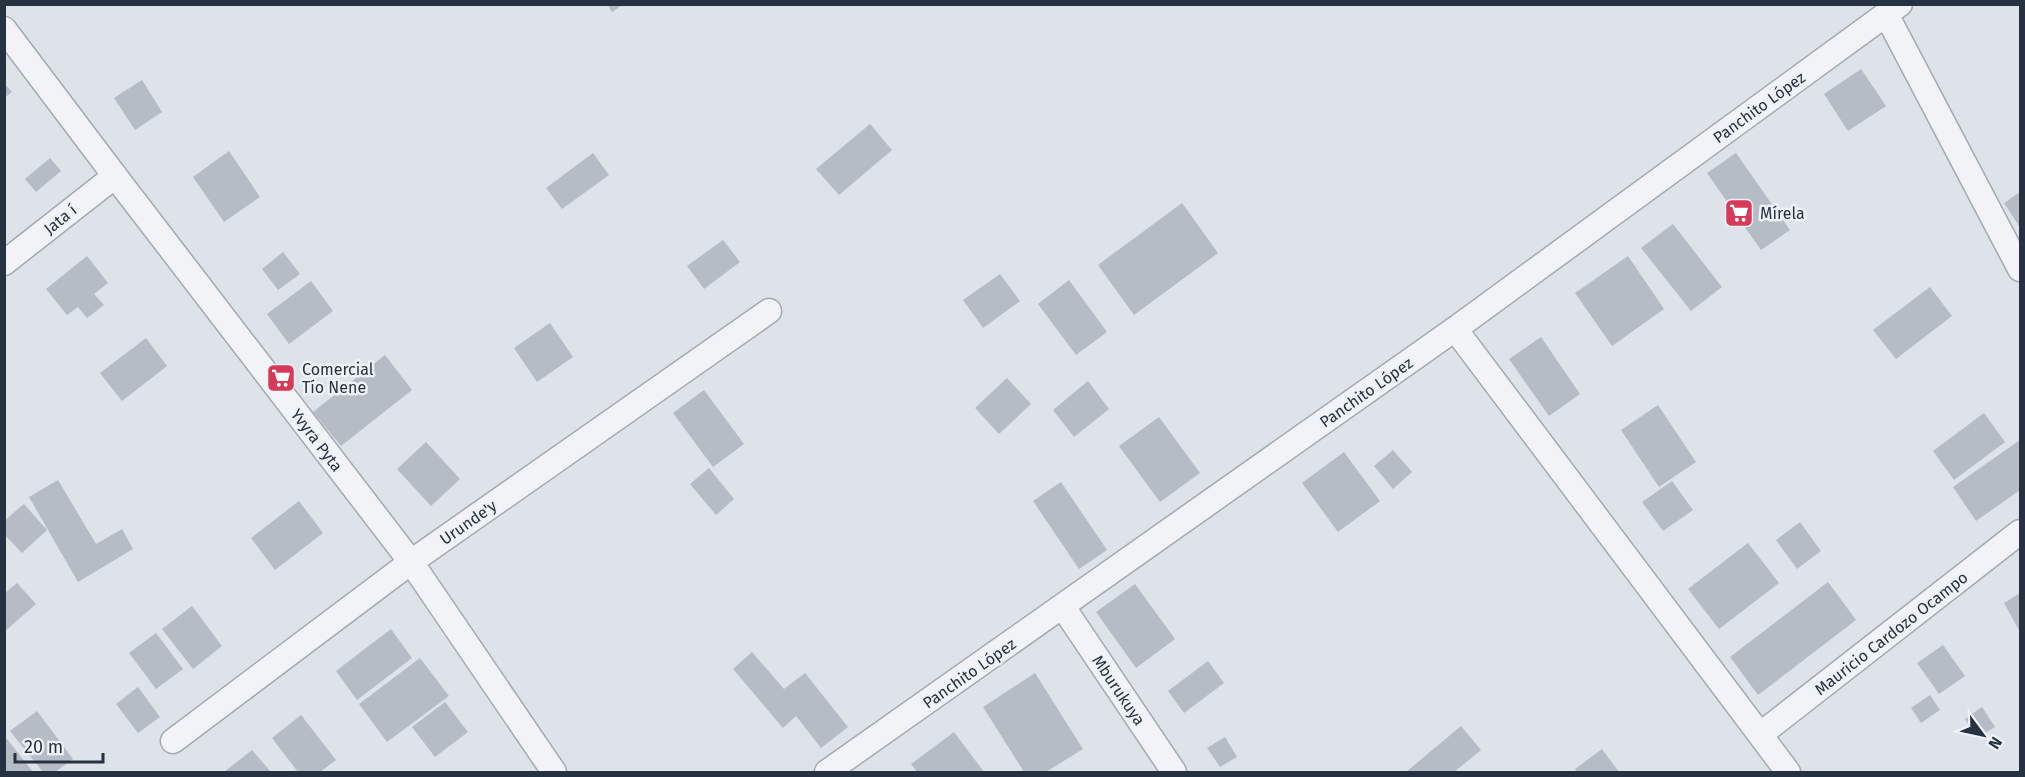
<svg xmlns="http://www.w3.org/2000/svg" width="2025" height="777" viewBox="0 0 2025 777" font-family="'Fira Sans',sans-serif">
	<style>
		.building { fill: #b5bcc6 }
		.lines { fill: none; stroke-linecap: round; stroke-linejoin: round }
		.street-casing { stroke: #a3aab3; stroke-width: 27 }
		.street { stroke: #f1f3f7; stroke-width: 24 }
		.labels { text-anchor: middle; stroke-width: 5; stroke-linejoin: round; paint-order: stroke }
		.street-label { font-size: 16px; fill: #263141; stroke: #eef2f6 }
		.poi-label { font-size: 16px; fill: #263141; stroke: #eef2f6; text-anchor: start }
	</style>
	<rect width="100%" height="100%" fill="#dee3e9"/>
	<g class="building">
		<path d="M607,4h17l-12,8z"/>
		<path d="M1861,69l25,37 -38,25 -24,-37z"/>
		<path d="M142,80l20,32 -27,18 -21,-32z"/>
		<path d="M4,83l8,9 -8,6z"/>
		<path d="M870,124l22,26 -53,45 -23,-26z"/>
		<path d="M229,151l31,46 -36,25 -31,-45z"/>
		<path d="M593,153l16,22 -47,34 -16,-21z"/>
		<path d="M1736,153l54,77 -29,20 -54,-77z"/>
		<path d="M50,158l11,13 -25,21 -11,-13z"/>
		<path d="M2020,192v33l-1,1 -15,-23z"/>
		<path d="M1182,203l36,50 -84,62 -36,-50z"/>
		<path d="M1673,224l49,63 -31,24 -50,-63z"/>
		<path d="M723,240l17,22 -36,27 -17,-23z"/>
		<path d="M283,252l17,22 -22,16 -16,-21z"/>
		<path d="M87,256l21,27 -14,11 10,11 -17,13 -9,-11 -11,8 -21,-26z"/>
		<path d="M1628,256l36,53 -52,37 -37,-53z"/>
		<path d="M1000,274l20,27 -37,27 -20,-28z"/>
		<path d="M1069,280l38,52 -31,23 -38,-51z"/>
		<path d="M311,281l22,30 -44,33 -22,-30z"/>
		<path d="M1930,287l22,29 -56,43 -23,-29z"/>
		<path d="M550,323l23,34 -36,25 -23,-34z"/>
		<path d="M1541,337l39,57 -31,22 -40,-57z"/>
		<path d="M146,338l21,28 -45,35 -22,-28z"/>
		<path d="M385,355l27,35 -71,56 -28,-34z"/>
		<path d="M1007,378l24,26 -32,30 -24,-26z"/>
		<path d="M1088,381l21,28 -35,28 -21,-27z"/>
		<path d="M704,390l40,54 -31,23 -40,-54z"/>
		<path d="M1658,405l38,57 -37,25 -38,-57z"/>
		<path d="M1984,413l21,29 -51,38 -21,-29z"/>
		<path d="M1159,417l41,56 -40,29 -41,-56z"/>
		<path d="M2020,440v50l-44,31 -23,-34z"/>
		<path d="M426,442l34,37 -29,27 -34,-37z"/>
		<path d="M1393,450l19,22 -19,17 -19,-23z"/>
		<path d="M1344,452l36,49 -42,31 -36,-49z"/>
		<path d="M709,468l25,31 -18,16 -26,-31z"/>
		<path d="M58,480l38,64 26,-15 11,20 -55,33 -49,-85z"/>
		<path d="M1672,481l21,29 -30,21 -21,-29z"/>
		<path d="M1061,482l46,68 -28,19 -46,-68z"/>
		<path d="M299,501l24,32 -48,37 -24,-32z"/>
		<path d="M24,504l23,26 -25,23 -18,-19v-13z"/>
		<path d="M1800,522l21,29 -24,18 -21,-29z"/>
		<path d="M1748,543l31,40 -60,46 -31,-40z"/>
		<path d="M1828,582l28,38 -98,75 -28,-38z"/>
		<path d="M17,583l19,21 -32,28v-38z"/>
		<path d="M1135,584l40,55 -39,29 -40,-56z"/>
		<path d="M2020,593v39l-16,-29z"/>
		<path d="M192,606l30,40 -29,23 -31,-40z"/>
		<path d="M391,629l21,29 -55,42 -21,-29z"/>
		<path d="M156,633l27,36 -27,20 -27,-36z"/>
		<path d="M1943,645l22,31 -26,18 -22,-31z"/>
		<path d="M752,652l32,37 21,-16 43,54 -27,21 -25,-32 -13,12 -50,-59z"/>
		<path d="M420,658l29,38 -62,46 -28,-38z"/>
		<path d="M1208,661l16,22 -40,30 -16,-22z"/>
		<path d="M1035,673l48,76 -37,23h-22l-41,-65z"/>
		<path d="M138,687l22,30 -22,16 -22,-29z"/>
		<path d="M1930,695l10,15 -19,13 -10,-15z"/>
		<path d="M445,702l23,30 -33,25 -23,-30z"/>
		<path d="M1982,707l13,20 -18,11 -12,-19z"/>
		<path d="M37,711l36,48 -18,13h-12l-33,-41z"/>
		<path d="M301,715l35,45 -16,12h-22l-26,-34z"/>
		<path d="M1461,726l20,24 -27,22h-48z"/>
		<path d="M954,732l30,40h-67l-6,-8z"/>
		<path d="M1225,737l12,20 -17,10 -13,-19z"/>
		<path d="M7,739l26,33h-29v-31z"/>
		<path d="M1602,749l17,23h-41l-3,-3z"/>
		<path d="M252,750l19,22h-47z"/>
	</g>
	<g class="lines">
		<g class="street-casing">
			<g id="street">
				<path d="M1886,14l134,255"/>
				<path d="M4,29l111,147 296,386 143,210"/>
				<path d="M4,263l111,-87"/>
				<path d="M1455,329l333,443"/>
				<path d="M1063,607l111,165"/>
				<path d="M1761,734l259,-202"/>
				<path d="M173,741l238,-179 358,-251"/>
				<path d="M827,772l628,-443 445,-325"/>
			</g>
		</g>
		<use href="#street" class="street"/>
	</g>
	<defs>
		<g id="supermarket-square" transform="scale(1.5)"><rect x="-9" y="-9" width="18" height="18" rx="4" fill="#d73a59" stroke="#eef2f6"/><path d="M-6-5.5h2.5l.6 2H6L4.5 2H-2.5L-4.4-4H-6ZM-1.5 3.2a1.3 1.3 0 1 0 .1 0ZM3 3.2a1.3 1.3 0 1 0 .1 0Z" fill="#fff"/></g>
	</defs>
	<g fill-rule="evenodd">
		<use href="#supermarket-square" x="1739" y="213"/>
		<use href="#supermarket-square" x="281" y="378"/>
	</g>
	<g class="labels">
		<g class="street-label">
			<text transform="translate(1759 107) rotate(-36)" y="6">Panchito López</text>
			<text transform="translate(60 219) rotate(-39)" y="6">Jata í</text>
			<text transform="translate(1366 392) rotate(-35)" y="6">Panchito López</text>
			<text transform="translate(317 440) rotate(53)" y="6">Yvyra Pyta</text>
			<text transform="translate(468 522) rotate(-35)" y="6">Urunde'y</text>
			<text transform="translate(1891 633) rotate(-38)" y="6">Mauricio Cardozo Ocampo</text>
			<text transform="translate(969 673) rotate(-35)" y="6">Panchito López</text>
			<text transform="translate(1119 690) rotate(56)" y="6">Mburukuya</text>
		</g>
		<g class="poi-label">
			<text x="1760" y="219">Mírela</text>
			<text x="302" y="375">Comercial<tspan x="302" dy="18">Tío Nene</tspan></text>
		</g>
	</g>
	<rect width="2025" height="777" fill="none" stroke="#263141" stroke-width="12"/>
	<g transform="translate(1983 735) rotate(123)" stroke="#eef2f6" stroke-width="4.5" paint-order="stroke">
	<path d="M0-4.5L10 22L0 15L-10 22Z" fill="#263141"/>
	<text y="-9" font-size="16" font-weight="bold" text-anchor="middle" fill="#263141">N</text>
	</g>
	<path d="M15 753v9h88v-9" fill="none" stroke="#263141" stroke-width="3"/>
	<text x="24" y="753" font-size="18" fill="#263141" stroke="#eef2f6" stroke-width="4.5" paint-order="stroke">20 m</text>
</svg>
